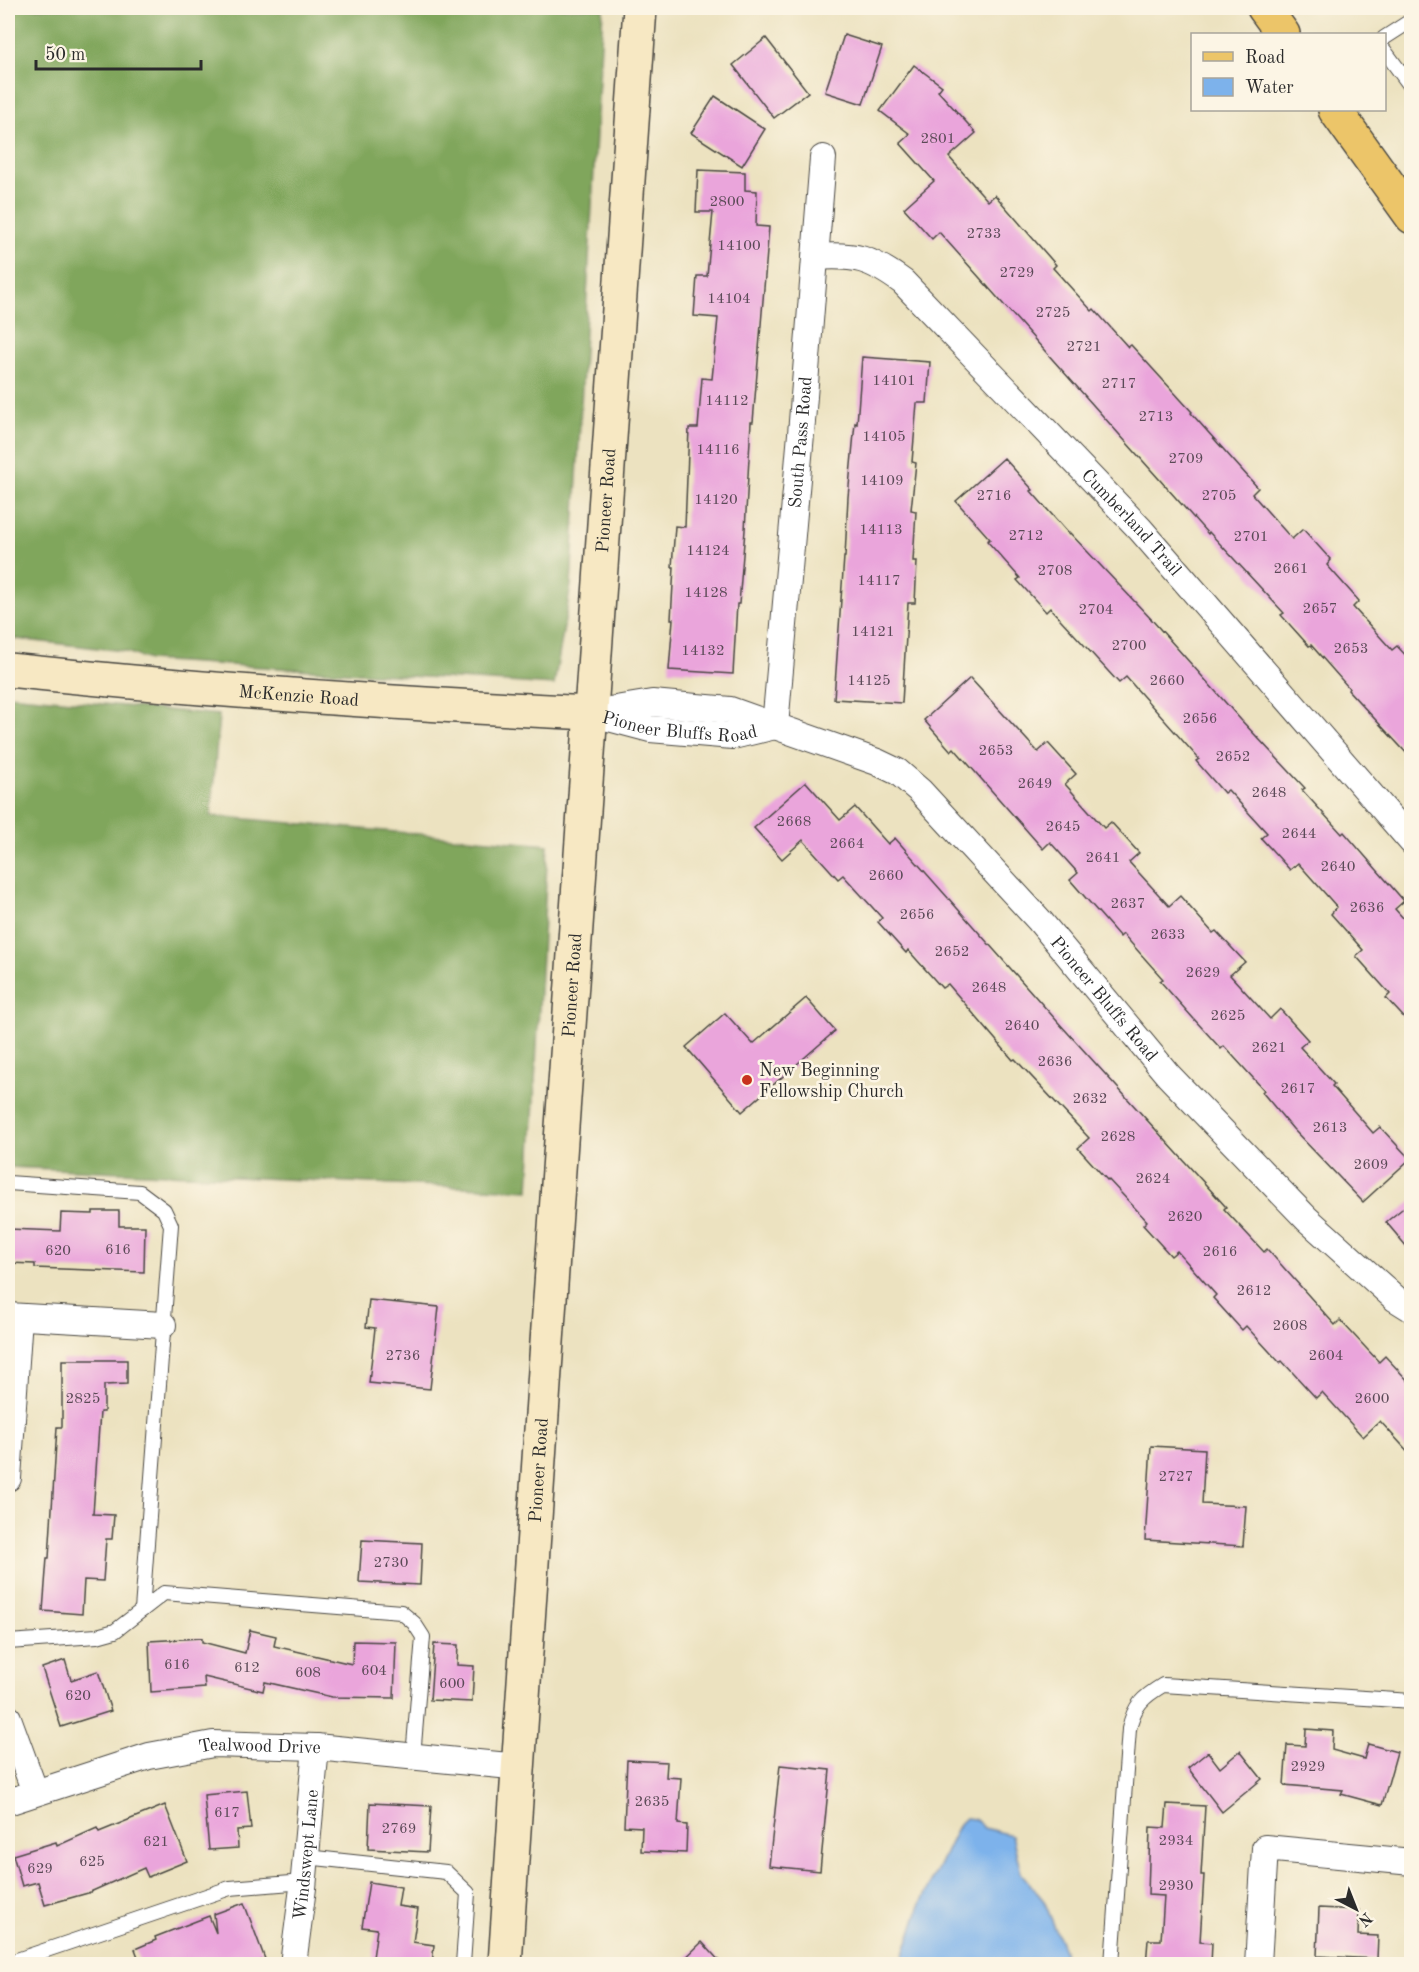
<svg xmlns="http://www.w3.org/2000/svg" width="1419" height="1972" viewBox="0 0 1419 1972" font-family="'Old Standard TT',serif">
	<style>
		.forest { fill: #80a65c; stroke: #566844; stroke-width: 1.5 }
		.water { fill: #7db2eb; stroke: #546e8b; stroke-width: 1.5 }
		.building { fill: #eaa5db }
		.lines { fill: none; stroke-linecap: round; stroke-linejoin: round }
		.lane-casing { stroke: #484641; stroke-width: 16 }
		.street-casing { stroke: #484641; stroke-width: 28 }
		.secondary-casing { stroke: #484641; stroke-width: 36 }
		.primary-casing { stroke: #484641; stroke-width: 36 }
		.lane { stroke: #fff; stroke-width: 14 }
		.street { stroke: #fff; stroke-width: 26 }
		.secondary { stroke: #f7e8c3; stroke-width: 33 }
		.primary { stroke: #ecc569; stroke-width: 33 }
		.poi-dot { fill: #c8321e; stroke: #fcf5e5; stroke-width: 2 }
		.labels { text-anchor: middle; stroke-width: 5; stroke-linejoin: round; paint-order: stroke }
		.number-label { font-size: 15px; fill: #5b4a57 }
		.street-label { font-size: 18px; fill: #2b2b2b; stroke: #fcf5e5 }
		.poi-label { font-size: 18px; fill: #2b2b2b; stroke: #fcf5e5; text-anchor: start }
	</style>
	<rect width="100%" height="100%" fill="#fcf5e5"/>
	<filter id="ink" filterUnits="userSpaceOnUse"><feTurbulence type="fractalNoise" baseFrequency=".0167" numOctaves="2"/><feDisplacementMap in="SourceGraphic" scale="12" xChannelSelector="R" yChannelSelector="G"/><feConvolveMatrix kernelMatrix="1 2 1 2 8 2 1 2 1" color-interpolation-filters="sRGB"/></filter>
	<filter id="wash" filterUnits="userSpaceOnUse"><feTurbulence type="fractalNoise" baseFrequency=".008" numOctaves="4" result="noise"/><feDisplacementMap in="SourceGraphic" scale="24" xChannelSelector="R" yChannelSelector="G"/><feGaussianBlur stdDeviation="1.35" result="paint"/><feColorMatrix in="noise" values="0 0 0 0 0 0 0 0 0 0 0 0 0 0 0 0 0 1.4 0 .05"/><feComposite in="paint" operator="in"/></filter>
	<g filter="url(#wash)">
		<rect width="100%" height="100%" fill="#ece2c0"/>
		<g class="forest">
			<path d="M8,8h595l-32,577 -17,100 -405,-25 -25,-9 -116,-13z"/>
			<path d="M8,695l211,20 -8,101 337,29 -19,345 -521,-23z"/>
		</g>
		<path class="water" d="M965,1818l10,1 9,9 28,7 9,38 23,28 20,49 2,14h-165l18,-56 40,-84z"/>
		<g id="blocks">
			<g class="building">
				<path d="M844,35l38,12 -19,57 -38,-12z"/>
				<path d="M766,38l42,54 -34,26 -41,-53z"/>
				<path d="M914,65l28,21 -4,5 38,42 -27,24 39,44 7,-6 61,70 -3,3 39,43 2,-2 34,38 3,-2 61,67 -1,1 67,75 -6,6 40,45 11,-10 28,31 -4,5 32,36 -6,6 39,43 5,-4 15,16v97l-64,-69 1,-2 -38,-43 -2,1 -28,-31 3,-2 -75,-81 -1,2 -269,-302 -7,7 -28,-31 30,-27 -34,-38 10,-9 -30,-23z"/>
				<path d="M715,96l50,33 -23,37 -51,-33z"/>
				<path d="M698,170l47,2v18l12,1 -1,35 13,1 -16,195h-2l-6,108 -6,74h-2l-4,70 -64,-4 4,-51h-2l3,-52h-2l3,-41 10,1 4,-99h9l4,-50 10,1 6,-61 -24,-2 3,-40h10l6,-64h-17z"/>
				<path d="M862,357l68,5 -3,41h-10l-5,59 4,1 -5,47 5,1 -3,50h4l-2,42h-7l-6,100 -68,-4 10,-142h1l3,-60 7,-74 2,1z"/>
				<path d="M1004,458l29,32 -2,1 38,43 1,-1 82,87 89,100 64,68 -3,2 40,44 2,-2 60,69 -9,8 17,19v98l-26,-28 4,-4 -34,-38 7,-6 -32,-36 6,-7 -39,-44 -8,7 -29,-32 6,-5 -39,-43 -4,3 -28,-32 3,-2 -73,-82 -7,6 -69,-75 -4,4 -29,-32 3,-2 -33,-37 3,-2 -34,-38z"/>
				<path d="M970,678l68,74 10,-9 28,31 -11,10 39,44 7,-6 28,31 -10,9 40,44 11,-10 33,37 3,-2 29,31 -15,13 40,44 10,-10 28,31 -8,7 34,37 -2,2 41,47 7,-6 30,32 -47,43 -70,-73 -31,-37 2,-2 -40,-44 -3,3 -28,-31 -33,-37 3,-2 -40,-45 -3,3 -50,-57 8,-7 -28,-31 -7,7 -89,-101 -3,3 -27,-31z"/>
				<path d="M806,782l34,38 15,-13 33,37 7,-6 162,183 169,186 -2,2 40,43 3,-3 68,76 5,-5 39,42 6,-6 27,29v71l-32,-35 -17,16 -41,-45 -6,6 -34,-37 -2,2 -34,-37 -4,4 -29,-32 3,-3 -39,-44 -6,5 -28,-31 4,-4 -39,-42 -1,1 -29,-32 11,-10 -74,-79 -2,1 -65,-76 -6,4 -34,-38 -2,3 -28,-31 4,-4 -39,-43 -5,4 -35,-39 -21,19 -28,-31z"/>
				<path d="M806,998l29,33 -93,81 -56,-65 39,-34 28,31z"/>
				<path d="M1412,1201v52l-26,-31z"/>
				<path d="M93,1211h26v15h26l-1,46 -109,-4v-4l-27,-1v-34l52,2 1,-18 32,1z"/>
				<path d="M369,1300l70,7 -9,82 -61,-6 6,-55 -9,-1z"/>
				<path d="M62,1360h65v24l-23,1v27h-4l-7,102 21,1 -2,24h-6l-3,42 -19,-1 -2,34 -39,-3 4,-53h2l8,-131h5z"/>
				<path d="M1151,1446l54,3 -3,55 44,2 -3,40 -98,-6z"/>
				<path d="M362,1540l60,3 -2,42 -61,-3z"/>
				<path d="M250,1630l26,6 -2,10 78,18 1,-23 43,1 -2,56 -62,-1 -67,-15 -2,9 -59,-14 1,11 -54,4 -2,-51 53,-3v4l43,11z"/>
				<path d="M434,1644l24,1 -1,20 17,1 -2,36 -42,-2z"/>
				<path d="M65,1660l6,20 27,-9 13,40 -50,16 -19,-59z"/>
				<path d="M1306,1729l27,2 -1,19 32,9 4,-15 29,8 -15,53 -41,-11 2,-4 -59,-5 3,-40 18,1z"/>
				<path d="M1240,1751l22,28 -40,33 -34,-44 20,-16 12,16z"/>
				<path d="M627,1760l40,2 -1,15 15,1 -3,46 9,1 -1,28 -45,-2 1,-24 -18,-1z"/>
				<path d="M780,1765l50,5 -10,101 -51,-5z"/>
				<path d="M247,1791l4,38 -14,1 1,18 -29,2 -5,-55z"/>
				<path d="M370,1803l61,3 -3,46 -60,-3z"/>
				<path d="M1167,1804l38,2 -4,69h3l-4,67 12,1 -1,22h-65l2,-25h13l3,-44 -16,-1 2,-68 15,1z"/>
				<path d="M165,1805l22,56 -39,16 -4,-9 -56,25 -43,12 -7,-23 -16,4 -9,-31 43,-13 1,4 40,-18 2,4z"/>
				<path d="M369,1882l32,5 -3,19 20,3 -5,33 21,3 -2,20h-60l5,-36 -15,-2z"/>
				<path d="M244,1903l21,56 -15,6h-109l-6,-16 21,-9 -1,-3 54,-21 7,17 -2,-19z"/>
				<path d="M1319,1908l40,2 -1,25 20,1 -1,23 -60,-3z"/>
				<path d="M702,1942l21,23h-45z"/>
			</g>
		</g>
	</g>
	<g filter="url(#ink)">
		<use href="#blocks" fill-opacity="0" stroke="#484641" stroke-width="1.5"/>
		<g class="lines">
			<g class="lane-casing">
				<g id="lane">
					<path d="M1384,38l28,-18"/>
					<path d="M1384,50l28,38"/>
					<path d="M8,1183l132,9 24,18 7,15 -29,385"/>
					<path d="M8,1642l89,-6 18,-5 49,-38 237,19 13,11 9,14 -10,120"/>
					<path d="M306,1857l140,15 22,21 -5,71"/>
					<path d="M8,1963l222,-75 74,-6"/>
					<path d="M1112,1964l17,-235c5,-24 14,-32 34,-44l249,16"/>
				</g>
			</g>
			<g class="street-casing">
				<g id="street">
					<path id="s1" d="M815,257c41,-3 55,1 88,25l237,247 272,313"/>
					<path id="s2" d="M591,713l61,-10 78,7 147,52 21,10 22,19 119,129 129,155 139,144 89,80 16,10"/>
					<path id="s3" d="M601,716l49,13 83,7 42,-10"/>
					<path id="s4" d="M775,726l26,-292 22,-276"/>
					<path d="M8,1316l155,9"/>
					<path d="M8,1478l11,-161"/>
					<path d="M8,1718l27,74"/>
					<path id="s5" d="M8,1802l141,-46 64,-12 103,3 203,20"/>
					<path id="s6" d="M293,1964l10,-76 13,-141"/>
					<path d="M1258,1964l7,-116 147,14"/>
				</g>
			</g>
			<g class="secondary-casing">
				<g id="secondary">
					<path id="s7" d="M8,670c194,20 388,34 583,43"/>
					<path id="s8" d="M505,1964l39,-579 96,-1377"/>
				</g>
			</g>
			<g class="primary-casing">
				<g id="primary">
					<path d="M1264,8l19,26"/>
					<path d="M1335,110l77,107"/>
				</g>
			</g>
			<use href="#lane" class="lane"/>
			<use href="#street" class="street"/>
			<use href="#secondary" class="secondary"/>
			<use href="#primary" class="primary"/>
		</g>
	</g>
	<circle class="poi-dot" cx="747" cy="1080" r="6"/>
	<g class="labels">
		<g class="number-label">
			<text x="938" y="143">2801</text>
			<text x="727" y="206">2800</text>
			<text x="984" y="238">2733</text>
			<text x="739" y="250">14100</text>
			<text x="1017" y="277">2729</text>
			<text x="729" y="303">14104</text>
			<text x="1053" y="317">2725</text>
			<text x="1084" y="351">2721</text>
			<text x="894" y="385">14101</text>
			<text x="1119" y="388">2717</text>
			<text x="727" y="405">14112</text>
			<text x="1156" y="421">2713</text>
			<text x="884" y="441">14105</text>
			<text x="718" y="454">14116</text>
			<text x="1186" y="463">2709</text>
			<text x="882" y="485">14109</text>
			<text x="994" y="500">2716</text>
			<text x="1219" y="500">2705</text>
			<text x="716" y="504">14120</text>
			<text x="881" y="534">14113</text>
			<text x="1026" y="540">2712</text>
			<text x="1251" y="541">2701</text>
			<text x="708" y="555">14124</text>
			<text x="1291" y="573">2661</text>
			<text x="1055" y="575">2708</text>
			<text x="879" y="585">14117</text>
			<text x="706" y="597">14128</text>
			<text x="1320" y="613">2657</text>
			<text x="1096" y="614">2704</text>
			<text x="873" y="636">14121</text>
			<text x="1129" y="650">2700</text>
			<text x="1351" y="653">2653</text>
			<text x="703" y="655">14132</text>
			<text x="869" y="685">14125</text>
			<text x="1167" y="685">2660</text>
			<text x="1200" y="723">2656</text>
			<text x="996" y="755">2653</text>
			<text x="1233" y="761">2652</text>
			<text x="1035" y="788">2649</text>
			<text x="1269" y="797">2648</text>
			<text x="794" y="826">2668</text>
			<text x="1063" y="831">2645</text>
			<text x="1299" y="838">2644</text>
			<text x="847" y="848">2664</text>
			<text x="1103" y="862">2641</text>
			<text x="1338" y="871">2640</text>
			<text x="886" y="880">2660</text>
			<text x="1128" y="908">2637</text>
			<text x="1367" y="912">2636</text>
			<text x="917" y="919">2656</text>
			<text x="1168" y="939">2633</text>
			<text x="952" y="956">2652</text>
			<text x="1203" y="977">2629</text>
			<text x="989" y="992">2648</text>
			<text x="1228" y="1020">2625</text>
			<text x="1022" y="1030">2640</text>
			<text x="1269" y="1052">2621</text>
			<text x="1055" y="1066">2636</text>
			<text x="1298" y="1093">2617</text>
			<text x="1090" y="1103">2632</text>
			<text x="1330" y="1132">2613</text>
			<text x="1118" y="1141">2628</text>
			<text x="1371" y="1169">2609</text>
			<text x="1153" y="1183">2624</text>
			<text x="1185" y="1221">2620</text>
			<text x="118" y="1254">616</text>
			<text x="58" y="1255">620</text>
			<text x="1220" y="1256">2616</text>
			<text x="1254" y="1295">2612</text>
			<text x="1290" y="1330">2608</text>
			<text x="403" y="1360">2736</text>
			<text x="1326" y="1360">2604</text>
			<text x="83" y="1403">2825</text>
			<text x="1372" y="1403">2600</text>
			<text x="1176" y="1481">2727</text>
			<text x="391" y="1567">2730</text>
			<text x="177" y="1669">616</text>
			<text x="247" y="1672">612</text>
			<text x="374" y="1675">604</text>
			<text x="308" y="1677">608</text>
			<text x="452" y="1688">600</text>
			<text x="78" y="1700">620</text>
			<text x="1308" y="1771">2929</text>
			<text x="652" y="1806">2635</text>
			<text x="227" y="1817">617</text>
			<text x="399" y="1833">2769</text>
			<text x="1176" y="1845">2934</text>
			<text x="156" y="1846">621</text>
			<text x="92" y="1866">625</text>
			<text x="40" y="1873">629</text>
			<text x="1176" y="1890">2930</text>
		</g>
		<g class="street-label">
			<text dy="6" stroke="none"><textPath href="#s4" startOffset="285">South Pass Road</textPath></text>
			<text dy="6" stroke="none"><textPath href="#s8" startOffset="1467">Pioneer Road</textPath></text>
			<text dy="6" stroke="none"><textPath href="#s1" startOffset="426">Cumberland Trail</textPath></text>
			<text dy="6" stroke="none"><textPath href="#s7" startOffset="292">McKenzie Road</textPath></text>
			<text dy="6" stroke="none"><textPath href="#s3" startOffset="80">Pioneer Bluffs Road</textPath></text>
			<text dy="6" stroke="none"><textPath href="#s8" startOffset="981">Pioneer Road</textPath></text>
			<text dy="6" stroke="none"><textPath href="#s2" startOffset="626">Pioneer Bluffs Road</textPath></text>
			<text dy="6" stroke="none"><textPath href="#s8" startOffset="495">Pioneer Road</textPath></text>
			<text dy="6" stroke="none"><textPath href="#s5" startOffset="260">Tealwood Drive</textPath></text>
			<text dy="6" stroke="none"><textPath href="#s6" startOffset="110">Windswept Lane</textPath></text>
		</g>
		<g class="poi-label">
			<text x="759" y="1076">New Beginning<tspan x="759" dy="21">Fellowship Church</tspan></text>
		</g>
	</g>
	<rect width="1419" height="1972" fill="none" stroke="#fcf5e5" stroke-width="30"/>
	<rect x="1191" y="33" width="195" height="78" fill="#fcf5e5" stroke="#a8a49b" stroke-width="1.5"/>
	<rect x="1203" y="52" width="30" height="9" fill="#ecc569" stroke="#a8a49b" stroke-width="1.5"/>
	<text x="1245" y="63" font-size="18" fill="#2b2b2b">Road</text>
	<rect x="1203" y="78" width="30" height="18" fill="#7db2eb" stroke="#a8a49b" stroke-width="1.5"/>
	<text x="1245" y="93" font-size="18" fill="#2b2b2b">Water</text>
	<g transform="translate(1356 1909) rotate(138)" stroke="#fcf5e5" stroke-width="4.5" paint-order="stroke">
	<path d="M0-4.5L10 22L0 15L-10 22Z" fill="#2b2b2b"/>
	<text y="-9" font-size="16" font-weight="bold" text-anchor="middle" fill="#2b2b2b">N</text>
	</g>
	<path d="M36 60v9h165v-9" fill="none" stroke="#2b2b2b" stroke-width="3"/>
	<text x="45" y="60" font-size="18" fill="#2b2b2b" stroke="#fcf5e5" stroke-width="4.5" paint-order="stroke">50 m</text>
</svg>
